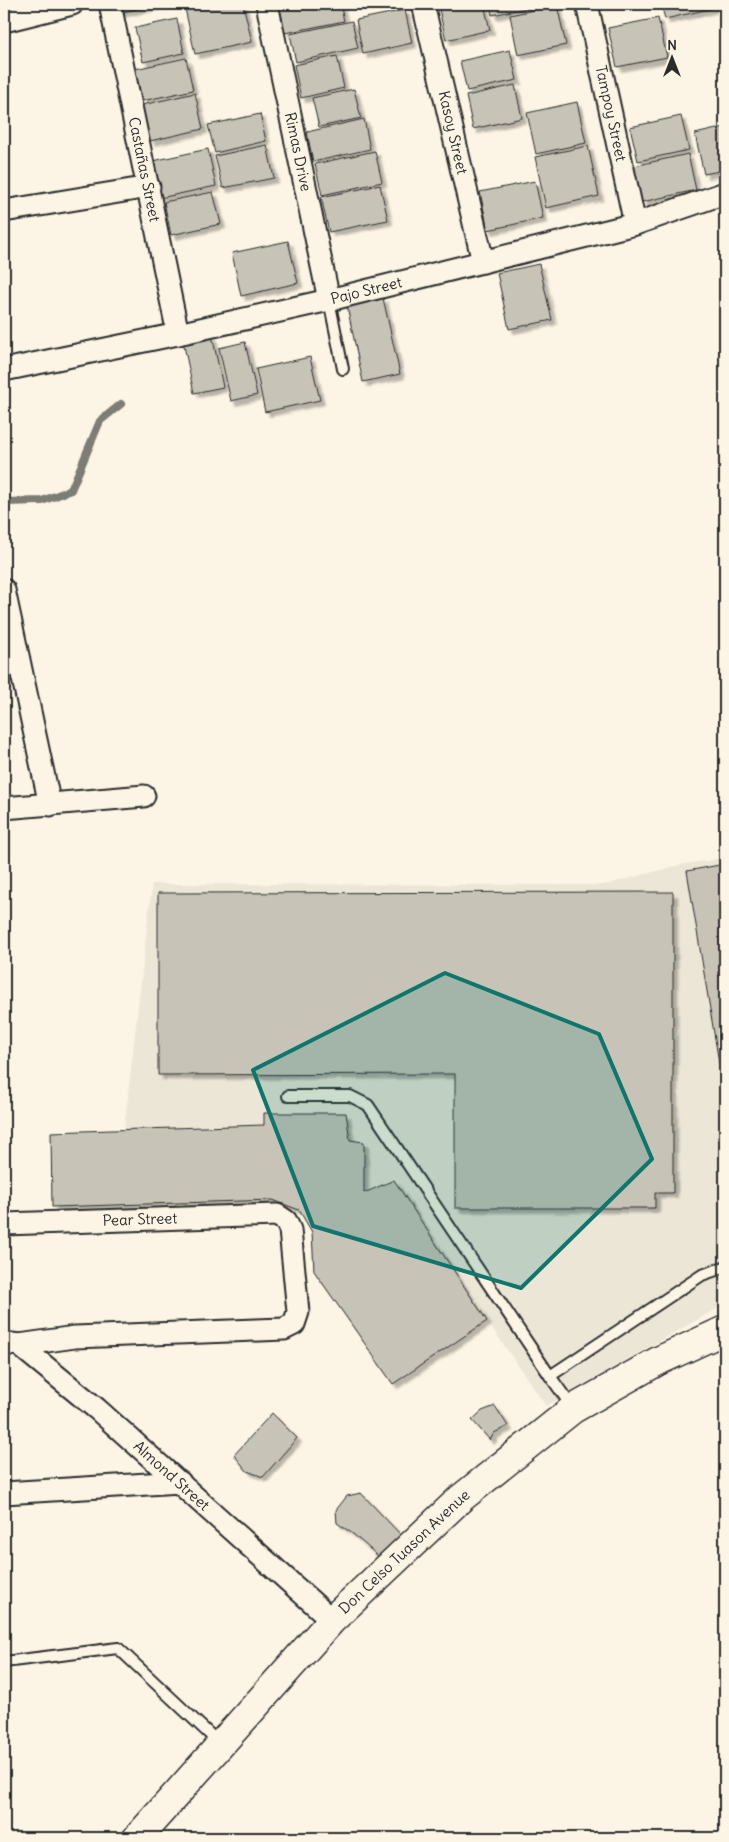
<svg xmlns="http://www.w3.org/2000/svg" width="729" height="1842" viewBox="0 0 729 1842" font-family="Delius,sans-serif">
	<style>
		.built { fill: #ece6d7 }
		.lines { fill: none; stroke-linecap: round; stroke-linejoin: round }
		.stream { stroke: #7d7b74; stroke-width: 8 }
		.building { fill: #c8c3b7; stroke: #2b2b2b; filter: url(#shadow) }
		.lane-casing { stroke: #2b2b2b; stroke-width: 14 }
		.street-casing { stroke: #2b2b2b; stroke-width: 25 }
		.secondary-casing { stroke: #2b2b2b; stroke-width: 31 }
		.lane { stroke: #fcf5e5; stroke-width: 10 }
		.street { stroke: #fcf5e5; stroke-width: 21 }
		.secondary { stroke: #fcf5e5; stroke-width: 28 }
		.marked { fill: #0f766e; fill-opacity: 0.2; stroke: #0f766e; stroke-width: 4; stroke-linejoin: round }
		.labels { text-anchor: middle; stroke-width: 5; stroke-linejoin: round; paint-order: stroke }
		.street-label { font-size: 15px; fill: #2b2b2b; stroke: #fcf5e5 }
	</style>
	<defs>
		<filter id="shadow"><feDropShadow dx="4.5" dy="4.5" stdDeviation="1" flood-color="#0004"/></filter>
	</defs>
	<rect width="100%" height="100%" fill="#fcf5e5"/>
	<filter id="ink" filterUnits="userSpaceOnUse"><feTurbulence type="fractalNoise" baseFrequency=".02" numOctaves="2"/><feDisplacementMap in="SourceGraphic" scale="10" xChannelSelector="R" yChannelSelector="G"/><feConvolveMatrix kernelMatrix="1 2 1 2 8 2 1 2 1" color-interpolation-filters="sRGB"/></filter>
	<g filter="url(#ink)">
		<path class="built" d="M725,858v446l-179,102 -59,-85 -94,63 -94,-174 -26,-10 -221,7 -1,-74 73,-3 28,-246 452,1 75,-20z"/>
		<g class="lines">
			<path class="stream" d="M4,502l38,-1 29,-11 29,-69 21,-17"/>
		</g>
		<g class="building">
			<path d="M116,4h44l-42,9z"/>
			<path d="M184,4h59l9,38 -57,12z"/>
			<path d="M279,4h61l4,17 -59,12z"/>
			<path d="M444,4h40l6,26 -44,10 -8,-35z"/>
			<path d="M490,4h57l-55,11z"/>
			<path d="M661,4h52l1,4 -49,11z"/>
			<path d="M557,5l9,40 -48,10 -8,-40z"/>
			<path d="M405,10l7,33 -49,11 -7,-34z"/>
			<path d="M658,18l9,39 -50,10 -9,-39z"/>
			<path d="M177,19l7,34 -41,9 -8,-34z"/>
			<path d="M352,21l6,27 -62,14 -6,-28z"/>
			<path d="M510,50l7,30 -50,11 -7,-30z"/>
			<path d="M337,56l7,32 -43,10 -7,-33z"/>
			<path d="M186,58l7,32 -51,11 -7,-32z"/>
			<path d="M515,85l7,33 -49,11 -7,-33z"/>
			<path d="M354,89l7,29 -42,9 -7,-29z"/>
			<path d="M195,93l8,36 -53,12 -8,-36z"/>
			<path d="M577,102l9,41 -50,11 -9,-41z"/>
			<path d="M260,114l6,27 -51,12 -7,-28z"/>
			<path d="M681,116l8,34 -51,11 -8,-34z"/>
			<path d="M364,119l6,30 -57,13 -6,-30z"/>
			<path d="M725,127v43l-21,4 -9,-40z"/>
			<path d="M267,145l7,33 -51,10 -8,-32z"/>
			<path d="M588,146l11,50 -53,12 -11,-51z"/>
			<path d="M208,149l8,37 -56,12 -7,-37z"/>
			<path d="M375,151l7,31 -60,13 -7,-31z"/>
			<path d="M688,154l8,36 -54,12 -8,-36z"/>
			<path d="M535,181l8,37 -55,12 -8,-38z"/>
			<path d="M380,185l8,35 -59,12 -8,-35z"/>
			<path d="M213,192l8,32 -50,11 -7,-33z"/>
			<path d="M288,241l10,42 -57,13 -9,-43z"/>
			<path d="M539,264l13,56 -43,9 -12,-56z"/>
			<path d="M383,298l17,76 -37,8 -16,-76z"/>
			<path d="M212,335l11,52 -29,6 -11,-52z"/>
			<path d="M245,342l12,53 -26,6 -12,-53z"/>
			<path d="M310,357l10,43 -55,12 -9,-43z"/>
			<path d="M725,864v235l-38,-228z"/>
			<path d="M673,892v301h-18v15h-200v-134l-297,1v-182z"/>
			<path d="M264,1113h82l4,27 14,2v51l30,-13 93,141 -94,63 -79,-113 -2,-39 -13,-22 -26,-10 -221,7 -1,-75 213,-7z"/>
			<path d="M495,1406l13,20 -14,7 -4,7 -18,-20 10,-9z"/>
			<path d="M272,1413l25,25 -34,39 -16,-6 -13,-16z"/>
			<path d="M361,1493l41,43 -24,20 -25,-22 -16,-11 -1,-13 11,-14z"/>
		</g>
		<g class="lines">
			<g class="lane-casing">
				<g id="lane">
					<path d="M329,300l14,69"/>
					<path d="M288,1096h62l18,9 182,271 22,31"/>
					<path d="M550,1376l152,-101 23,-8"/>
					<path d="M4,1662l114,-14 101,95"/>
				</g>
			</g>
			<g class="street-casing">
				<g id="street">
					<path id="s1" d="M110,4l68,330"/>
					<path id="s2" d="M267,4l62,296"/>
					<path id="s3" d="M423,4l60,258"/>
					<path id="s4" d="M587,4l48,220"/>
					<path d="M4,21l68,-17"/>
					<path d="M4,211l145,-24"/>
					<path id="s5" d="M4,370l174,-36 151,-34 306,-76 90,-31"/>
					<path d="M4,590l46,215"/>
					<path d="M4,808l140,-12"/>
					<path id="s6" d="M4,1224l273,-9 9,6 4,9 8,82 -4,12 -10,5 -209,8 -56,8"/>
					<path id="s7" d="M4,1343l15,2 78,64 235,211"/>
					<path d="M4,1493l176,-11"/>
				</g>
			</g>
			<g class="secondary-casing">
				<g id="secondary">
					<path id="s8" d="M137,1838l195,-218 128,-121 113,-90 85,-48 67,-31"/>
				</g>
			</g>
			<use href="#lane" class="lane"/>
			<use href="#street" class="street"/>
			<use href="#secondary" class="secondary"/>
		</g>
	</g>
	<path class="marked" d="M445,973l154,61 53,125 -131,129 -208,-62 -60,-156z"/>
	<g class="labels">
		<g class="street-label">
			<text dy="5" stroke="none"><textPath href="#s4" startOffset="112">Tampoy Street</textPath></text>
			<text dy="5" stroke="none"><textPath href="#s3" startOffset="132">Kasoy Street</textPath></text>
			<text dy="5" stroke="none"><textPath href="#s2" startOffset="151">Rimas Drive</textPath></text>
			<text dy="5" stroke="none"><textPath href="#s1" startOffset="169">Castañas Street</textPath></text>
			<text dy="5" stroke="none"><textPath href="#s5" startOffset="371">Pajo Street</textPath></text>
			<text dy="5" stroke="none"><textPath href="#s6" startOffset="136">Pear Street</textPath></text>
			<text dy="5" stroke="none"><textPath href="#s7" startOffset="216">Almond Street</textPath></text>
			<text dy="5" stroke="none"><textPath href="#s8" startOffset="392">Don Celso Tuason Avenue</textPath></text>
		</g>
	</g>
	<rect width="729" height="1842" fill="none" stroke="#fcf5e5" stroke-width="20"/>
	<rect x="10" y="10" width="709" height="1822" fill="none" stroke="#2b2b2b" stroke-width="2" filter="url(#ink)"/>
	<g transform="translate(672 58)" stroke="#fcf5e5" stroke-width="4" paint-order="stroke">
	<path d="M0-4L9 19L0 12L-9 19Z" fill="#2b2b2b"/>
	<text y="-8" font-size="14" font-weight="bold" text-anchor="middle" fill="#2b2b2b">N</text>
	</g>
</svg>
